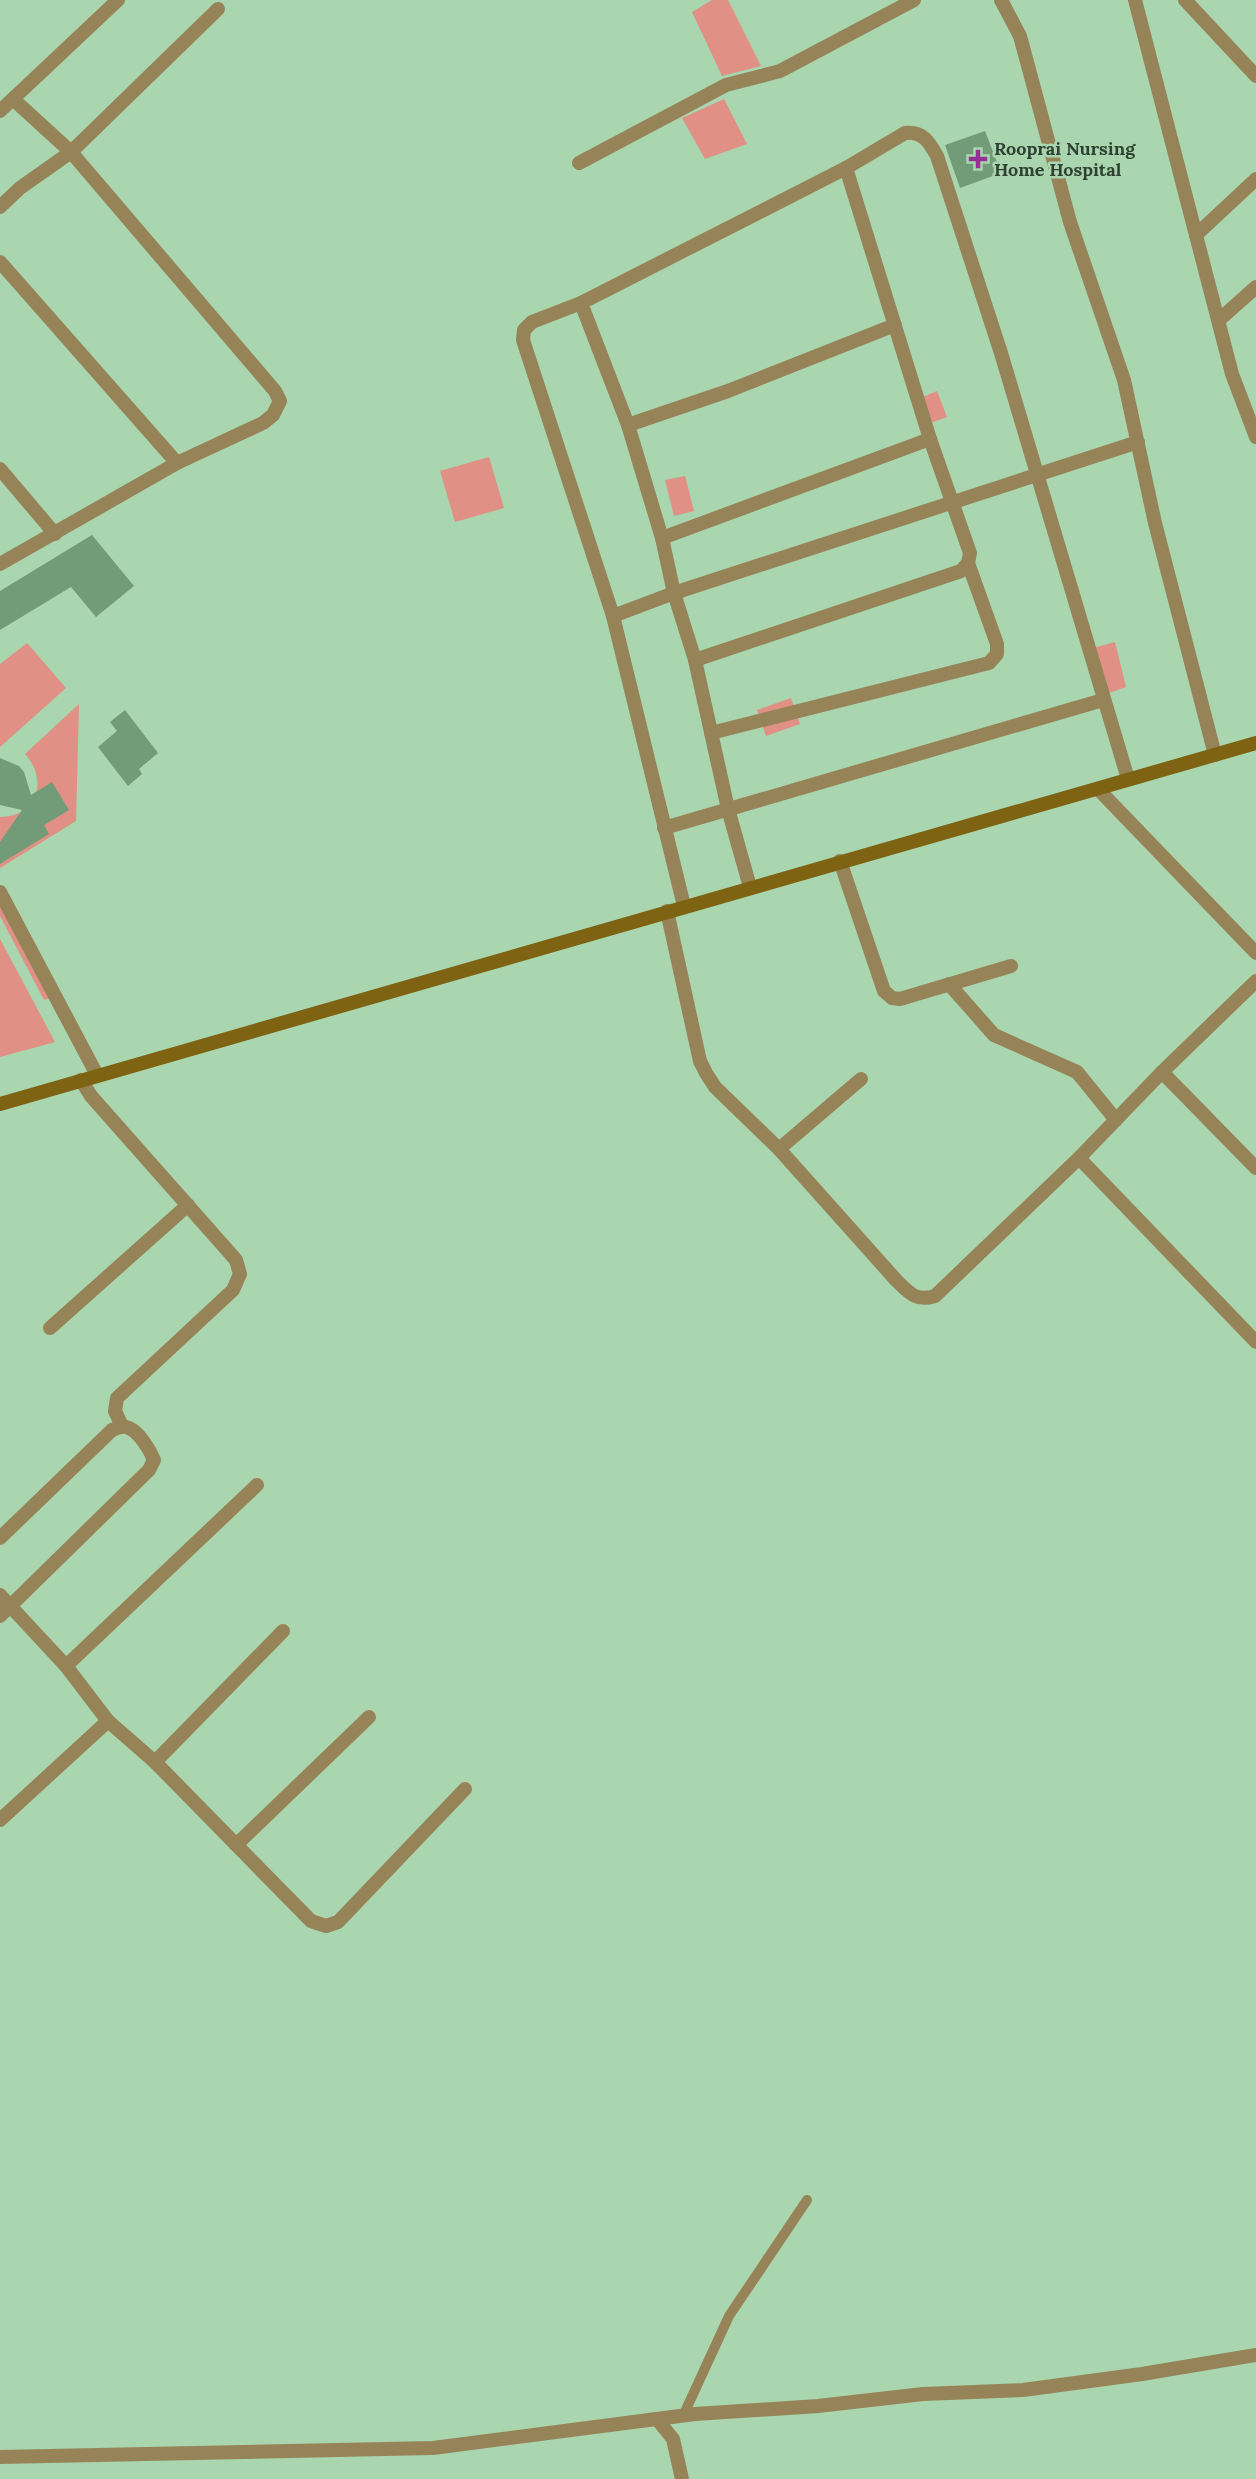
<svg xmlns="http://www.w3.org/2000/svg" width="1256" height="2479" viewBox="0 0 1256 2479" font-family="Lora,serif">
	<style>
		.green { fill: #e09084 }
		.building { fill: #729c78 }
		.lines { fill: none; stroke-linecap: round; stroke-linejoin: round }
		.lane { stroke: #968458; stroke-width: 10 }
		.street { stroke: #968458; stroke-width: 14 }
		.secondary { stroke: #7d6312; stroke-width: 14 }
		.poi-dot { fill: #973095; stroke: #a9d5af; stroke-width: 2.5 }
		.labels { text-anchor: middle; stroke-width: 5; stroke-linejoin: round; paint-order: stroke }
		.poi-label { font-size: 18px; font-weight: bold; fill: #2f4132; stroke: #a9d5af; text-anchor: start }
	</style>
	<rect width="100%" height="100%" fill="#a9d5af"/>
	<g class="green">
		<path d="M712,0h16l33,66 -39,10 -30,-64z"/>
		<path d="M724,99l23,45 -42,15 -23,-41z"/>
		<path d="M937,391l10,26 -22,8 -9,-25z"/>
		<path d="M489,457l15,51 -49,14 -15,-51z"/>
		<path d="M685,476l9,35 -20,5 -9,-36z"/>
		<path d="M1115,642l11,45 -20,7 -13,-46z"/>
		<path d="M27,643l39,45 -66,59v-83z"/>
		<path d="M791,698l9,26 -34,12 -9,-26z"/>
		<path d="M79,704l-3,117 -76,47v-51c37,0 49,-37 25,-63z"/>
		<path d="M0,904l50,94 -6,2 -44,-84z"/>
		<path d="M0,939l55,103 -55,15z"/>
	</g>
	<g class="building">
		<path d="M985,131l16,42 -41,15 -15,-43z"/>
		<path d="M92,535l42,51 -38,31 -25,-30 -71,43v-39z"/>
		<path d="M125,710l33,43 -19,16 3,5 -14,12 -30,-39 19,-16 -7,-9z"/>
		<path d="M0,758l19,8 5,6 7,23 21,-13 17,28 -25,15 5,9 -49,30v-22l22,-32 -22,-5z"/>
	</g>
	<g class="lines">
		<path class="lane" d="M683,2416l46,-100 78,-116"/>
		<g class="street">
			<path d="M1001,0l19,36 50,186 54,158 31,143 60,232"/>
			<path d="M1135,0l97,374 24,63"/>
			<path d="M1185,0l71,76"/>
			<path d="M0,111l118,-111"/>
			<path d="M579,163l147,-78 54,-14 134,-71"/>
			<path d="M0,207l20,-19 51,-36 147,-143"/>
			<path d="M1196,235l60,-56"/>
			<path d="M0,262l177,201"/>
			<path d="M581,303l47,122 34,113 12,55 21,67 33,149 22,78"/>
			<path d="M1219,320l37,-33"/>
			<path d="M628,425l100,-34 167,-66"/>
			<path d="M0,469l55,65"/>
			<path d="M662,538l268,-99"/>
			<path d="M0,564l177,-101 86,-40 10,-8 7,-14 -5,-10 -204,-239 -58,-53"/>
			<path d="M613,616l61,-23 464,-151"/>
			<path d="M695,660l266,-89 7,-8 2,-10 -40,-114 -84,-271"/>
			<path d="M711,733l278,-70 8,-9v-10l-29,-81"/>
			<path d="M1098,789l158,164"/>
			<path d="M664,828l439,-128"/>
			<path d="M840,861l44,130 8,7 8,1 111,-33"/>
			<path d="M0,892l97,183"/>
			<path d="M684,906l-71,-290 -90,-276 1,-10 8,-8 49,-19 265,-135 59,-35c18,-2 24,9 32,23l64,197 127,426"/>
			<path d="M667,911l33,150 6,12 9,14 64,62 117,131c13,13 20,22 39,16l144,-138 83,-86 94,-91"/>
			<path d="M949,984l45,51 83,37 39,48"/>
			<path d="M1162,1072l94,96"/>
			<path d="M81,1080l10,16 145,164 4,14 -7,16 -116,108 -2,13 7,15"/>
			<path d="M779,1149l82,-70"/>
			<path d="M1079,1158l177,184"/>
			<path d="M50,1328l138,-123"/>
			<path d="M0,1538l112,-108c5,-2 11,-5 17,-2 10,4 21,22 25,32l-5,10 -149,146"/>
			<path d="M0,1595l66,71 42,55 47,41 156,159 15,5 12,-4 127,-133"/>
			<path d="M66,1666l191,-181"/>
			<path d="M155,1762l128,-131"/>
			<path d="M0,1820l108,-99"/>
			<path d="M236,1845l133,-128"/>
			<path d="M657,2419l16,20 9,40"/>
			<path d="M0,2457l433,-9 262,-34 123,-8 105,-12 100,-4 119,-16 114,-19"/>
		</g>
		<path class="secondary" d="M0,1104l1256,-361"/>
	</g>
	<path class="poi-dot" d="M974.5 148.5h7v7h7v7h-7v7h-7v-7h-7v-7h7z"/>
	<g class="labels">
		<g class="poi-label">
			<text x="994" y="155">Rooprai Nursing<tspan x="994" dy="21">Home Hospital</tspan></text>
		</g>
	</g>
</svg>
